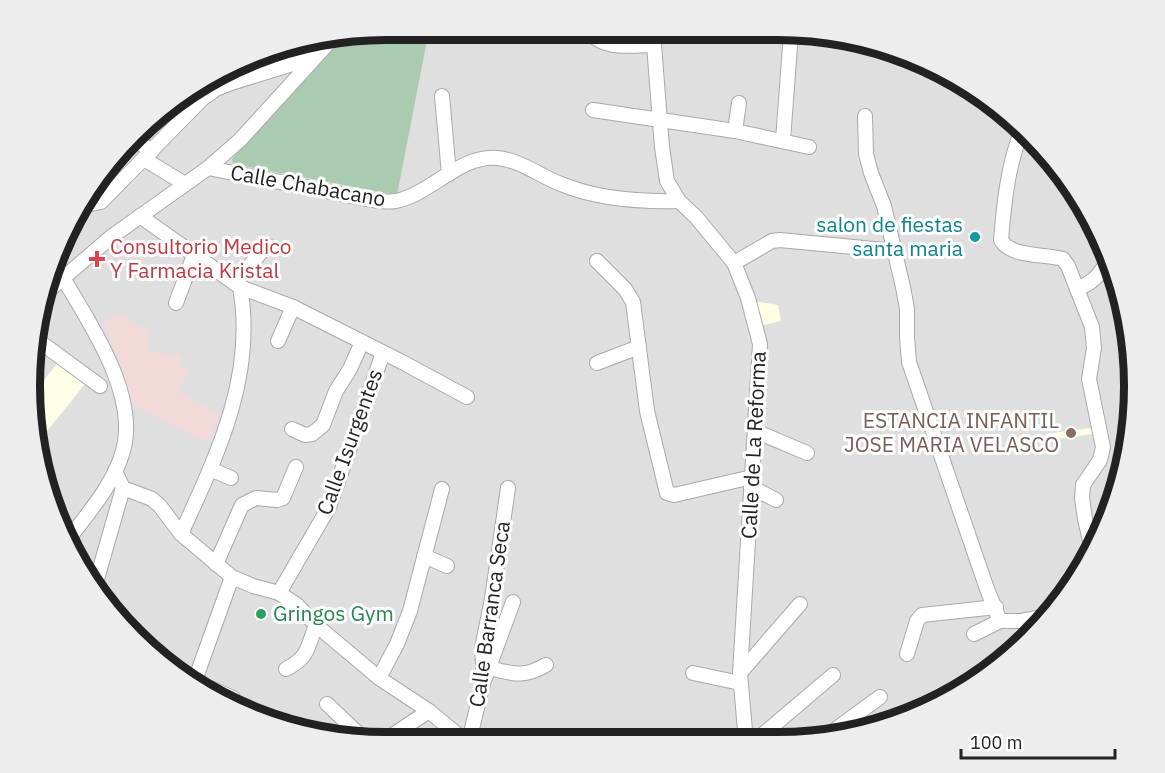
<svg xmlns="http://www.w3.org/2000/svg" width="1165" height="773" viewBox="0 0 1165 773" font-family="'IBM Plex Sans',sans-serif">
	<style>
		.residential { fill: #e0dfdf }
		.commercial { fill: #f2dad9 }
		.education { fill: #ffffe5 }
		.cemetery { fill: #aacbaf }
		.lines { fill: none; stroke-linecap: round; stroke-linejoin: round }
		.minor-casing { stroke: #a9a9a9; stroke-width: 16 }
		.minor { stroke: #fff; stroke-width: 14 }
		.culture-dot { fill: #0f9aa8; stroke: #fff; stroke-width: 2 }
		.health-dot { fill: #e0444e; stroke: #fff; stroke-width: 2 }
		.education-dot { fill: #8d6e63; stroke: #fff; stroke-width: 2 }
		.leisure-dot { fill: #2e9e5b; stroke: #fff; stroke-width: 2 }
		.labels { text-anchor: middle; stroke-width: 6; stroke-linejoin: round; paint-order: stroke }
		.street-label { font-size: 21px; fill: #222; stroke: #fff }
		.culture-label { font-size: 21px; fill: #0d838f; stroke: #fff; text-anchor: end }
		.health-label { font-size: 21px; fill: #be3a42; stroke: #fff; text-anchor: start }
		.education-label { font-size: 21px; fill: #785e54; stroke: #fff; text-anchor: end }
		.leisure-label { font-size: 21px; fill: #27864d; stroke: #fff; text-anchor: start }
		.rim { fill: none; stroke: #222; stroke-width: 8 }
	</style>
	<rect width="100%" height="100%" fill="#f2efe9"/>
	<path class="residential" d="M387,30l438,3 111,34 78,52 84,110 36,135 -18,137 -70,121 -110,84 -135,36 -461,-2 -111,-34 -78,-52 -73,-90 -41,-108 -6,-93 26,-113 47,-81 84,-79 84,-41z"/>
	<path class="commercial" d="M121,314l28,18 -2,19 34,5 -2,10 9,5 -10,21 42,22 -14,28 -72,-36 -31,-85z"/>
	<g class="education">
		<path d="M754,301l24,4 3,16 -22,5z"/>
		<path d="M59,361l27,22 -47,58 -3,-3 -3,-44z"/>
		<path d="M1092,428l1,6 -47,6 -1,-6z"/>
	</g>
	<path class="cemetery" d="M387,30h42l-32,165 -164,-31 -1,-5 113,-122z"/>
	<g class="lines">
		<g class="minor-casing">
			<g id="minor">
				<path d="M588,31c16,20 42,14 66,14"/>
				<path d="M656,32l-2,13 8,102 5,34 12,20 17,16 38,46 14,35 12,46 -20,329 6,69"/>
				<path d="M740,32l4,2"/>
				<path d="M442,96l7,78"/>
				<path d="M593,110l142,21 74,16"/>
				<path d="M865,116l1,38 5,19 13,33 19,81 4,22v28l2,25 78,227 13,32"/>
				<path d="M1022,130c-14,34 -18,73 -21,110 9,17 44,14 62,19l5,7 24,61 2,21 -5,31 14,68 -3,13 -17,25 -1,13 3,21 6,26"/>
				<path d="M735,131l4,-28"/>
				<path d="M135,140l17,11"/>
				<path d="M783,140l8,-107"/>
				<path d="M144,159l41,25"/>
				<path d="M208,168l169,33c6,0 13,1 19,0 35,-7 63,-46 101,-43 23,2 43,18 64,26 36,15 79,18 118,17"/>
				<path d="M85,202l6,2 10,-2 101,-103 14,-10 15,-6 84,-26"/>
				<path d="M140,216l100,71 53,20 109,55 65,35"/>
				<path d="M597,261l28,28 8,13 14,109 20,82 7,2 78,-18"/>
				<path d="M734,263l38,-22 8,-1 115,11"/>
				<path d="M63,278c27,45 76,118 60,173 -9,33 -35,62 -55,89"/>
				<path d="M235,283l32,-38"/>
				<path d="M1077,289c15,-6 22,-13 30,-27"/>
				<path d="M47,292l64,-55 97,-69 32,-28 92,-101"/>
				<path d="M176,303l18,-48"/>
				<path d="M36,339l64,47"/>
				<path d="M278,341l15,-34"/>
				<path d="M597,363l42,-16"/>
				<path d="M292,429l13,6 7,-1 11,-9 13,-34 14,-22 12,-27"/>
				<path d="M755,431l52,22"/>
				<path d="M210,469l21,9"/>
				<path d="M115,471l8,17 29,11 8,7 21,28 51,43 21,9 26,7 18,12 19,20 63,53 50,33 36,30"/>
				<path d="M751,487l25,13"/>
				<path d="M181,534c36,-79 75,-158 59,-247"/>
				<path d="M424,556l23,10"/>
				<path d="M216,564l26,-59 14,-7 21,2 6,-2 13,-31"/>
				<path d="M95,586l28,-98"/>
				<path d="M279,593l50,-86 54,-154"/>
				<path d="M974,634l26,-13h21l29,-6"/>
				<path d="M907,654l10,-33 5,-6 74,-8"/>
				<path d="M489,668c25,6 34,10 57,-3"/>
				<path d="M286,669c23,-12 21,-21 30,-44"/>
				<path d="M693,673l47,10"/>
				<path d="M740,673l60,-69"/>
				<path d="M187,678l46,20"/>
				<path d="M379,678l18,-34 13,-33 32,-122"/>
				<path d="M485,678l28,-76"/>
				<path d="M194,683l38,-106"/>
				<path d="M327,704l38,36"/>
				<path d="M828,735l52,-38"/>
				<path d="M385,740l44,-29"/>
				<path d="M469,741l15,-62 -2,-31 10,-49 16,-111"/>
				<path d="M754,742l79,-67"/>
			</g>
		</g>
		<use href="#minor" class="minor"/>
	</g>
	<circle class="culture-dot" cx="975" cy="237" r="6"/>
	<path class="health-dot" d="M94 250h6v6h6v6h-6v6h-6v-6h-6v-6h6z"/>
	<circle class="education-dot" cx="1071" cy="433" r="6"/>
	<circle class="leisure-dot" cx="261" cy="614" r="6"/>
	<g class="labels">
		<g class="street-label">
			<text transform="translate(308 186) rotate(10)" y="7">Calle Chabacano</text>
			<text transform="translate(350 442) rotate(-70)" y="7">Calle Isurgentes</text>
			<text transform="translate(754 445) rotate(-87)" y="7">Calle de La Reforma</text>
			<text transform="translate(490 614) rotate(-82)" y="7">Calle Barranca Seca</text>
		</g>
		<g class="culture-label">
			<text x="963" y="232">salon de fiestas<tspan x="963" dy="24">santa maria</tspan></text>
		</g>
		<g class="health-label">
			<text x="110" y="254">Consultorio Medico<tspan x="110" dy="24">Y Farmacia Kristal</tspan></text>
		</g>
		<g class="education-label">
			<text x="1059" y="428">ESTANCIA INFANTIL<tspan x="1059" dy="24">JOSE MARIA VELASCO</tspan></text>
		</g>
		<g class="leisure-label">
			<text x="273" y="621">Gringos Gym</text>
		</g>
	</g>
	<path d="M0 0H1165V773H0ZM386 40H778A346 346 0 0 1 1124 386V386A346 346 0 0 1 778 732H386A346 346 0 0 1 40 386V386A346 346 0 0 1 386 40Z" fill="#ededed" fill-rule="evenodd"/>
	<path class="rim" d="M386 40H778A346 346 0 0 1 1124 386V386A346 346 0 0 1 778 732H386A346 346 0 0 1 40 386V386A346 346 0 0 1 386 40Z"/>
	<path d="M961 749v9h154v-9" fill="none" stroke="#222222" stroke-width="3"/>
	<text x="970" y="749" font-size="18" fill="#222222" stroke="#ffffff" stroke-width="4.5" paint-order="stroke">100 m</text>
</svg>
